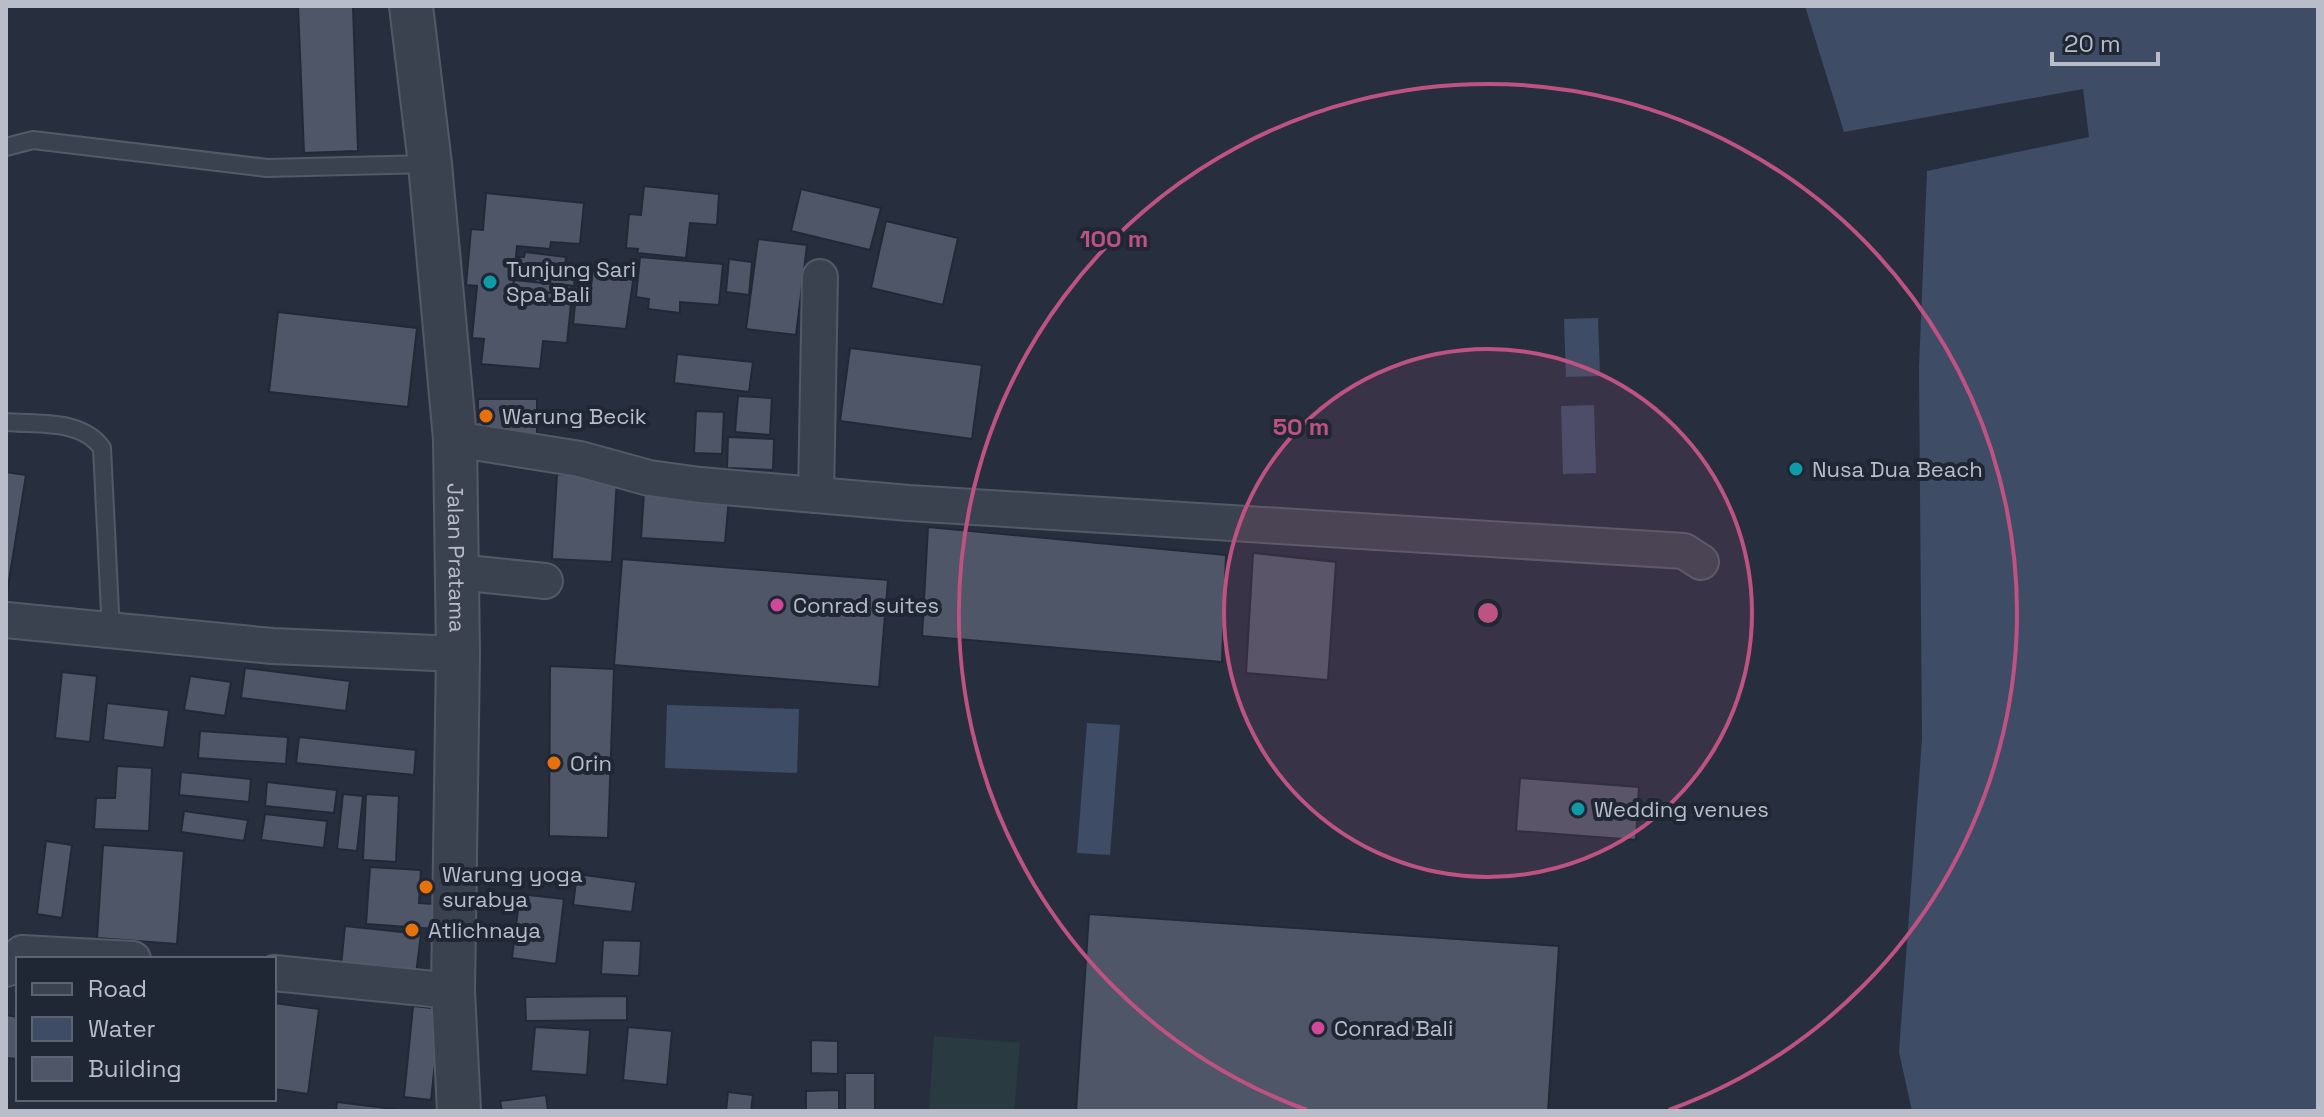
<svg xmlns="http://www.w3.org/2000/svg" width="2324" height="1117" viewBox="0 0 2324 1117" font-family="'Space Grotesk',sans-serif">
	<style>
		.green { fill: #293b40 }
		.water { fill: #3e4c66 }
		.building { fill: #4e5667; stroke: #222936; stroke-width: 2 }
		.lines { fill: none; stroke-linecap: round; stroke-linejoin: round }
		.service-casing { stroke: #535a66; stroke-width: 20 }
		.minor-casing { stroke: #535a66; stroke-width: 38 }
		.tertiary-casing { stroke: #535a66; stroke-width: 46 }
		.service { stroke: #3b424f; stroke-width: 16 }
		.minor { stroke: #3b424f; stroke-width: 34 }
		.tertiary { stroke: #3b424f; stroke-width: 42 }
		.ring { fill: none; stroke: #be5282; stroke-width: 4 }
		.culture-dot { fill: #0f9aa8; stroke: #202734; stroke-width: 3 }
		.food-dot { fill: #e8710a; stroke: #202734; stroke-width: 3 }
		.hotel-dot { fill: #d1479c; stroke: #202734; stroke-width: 3 }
		.labels { text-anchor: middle; stroke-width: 8; stroke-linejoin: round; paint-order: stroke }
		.poi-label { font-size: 22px; fill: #b8bdc9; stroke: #202734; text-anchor: start }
		.street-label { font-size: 22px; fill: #b8bdc9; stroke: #202734 }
		.centre { fill: #be5282; stroke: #202734; stroke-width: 4 }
		.ring-label { font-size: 24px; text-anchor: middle; font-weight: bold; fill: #be5282; stroke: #202734; stroke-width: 8; stroke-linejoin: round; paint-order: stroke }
	</style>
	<rect width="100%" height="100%" fill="#272f3f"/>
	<path class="green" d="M934,1036l86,7 -6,68h-85z"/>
	<g class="water">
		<path d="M1805,6h513v1105h-406l-13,-59 23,-313 -3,-371 8,-197 162,-34 -6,-48 -239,43z"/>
		<path d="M1598,318l2,58 -34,1 -2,-58z"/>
		<path d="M1594,405l2,68 -33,1 -2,-68z"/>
		<path d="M667,705l132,4 -2,64 -132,-5z"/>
		<path d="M1087,723l33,2 -10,130 -33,-2z"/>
	</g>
	<g class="building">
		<path d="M298,6h55l5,145 -54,2z"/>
		<path d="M644,186l75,8 -2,31 -27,-2 -4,35 -49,-5 1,-4 -12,-1 3,-34 12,1z"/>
		<path d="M801,189l80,19 -11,42 -79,-19z"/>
		<path d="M486,193l98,10 -4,41 -29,-2 -1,7 -33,-3 -1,11h8l1,-5 41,5 -2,16 11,1 -1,12 -60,-6 -1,9 59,6 -5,48 -24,-2 -3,28 -59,-5 3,-25 -12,-1 5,-52 -11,-1 5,-56 12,1z"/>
		<path d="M886,221l72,17 -15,67 -72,-17z"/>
		<path d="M758,239l49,6 -11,90 -50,-6z"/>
		<path d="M640,257l83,7 -4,41 -39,-3v11l-32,-4 1,-10 -13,-2z"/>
		<path d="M729,259l23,3 -3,33 -23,-3z"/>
		<path d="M592,271l42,4 -8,54 -53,-5 3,-29 -63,-6 1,-9 77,8z"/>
		<path d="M278,312l139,16 -9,79 -139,-15z"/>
		<path d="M850,348l132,17 -10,74 -132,-18z"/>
		<path d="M677,354l76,8 -4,30 -75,-9z"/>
		<path d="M738,396l34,2 -2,37 -35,-3z"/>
		<rect x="478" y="399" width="59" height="41"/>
		<path d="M696,411l28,1 -2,42 -28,-1z"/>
		<path d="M728,437l46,2 -1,31 -46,-2z"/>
		<path d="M6,472l20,3 -20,124z"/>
		<path d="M557,474l60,4 -5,84 -60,-3z"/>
		<path d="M644,492l85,5 -4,46 -84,-5z"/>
		<path d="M928,527l298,28 -4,107 -300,-26z"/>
		<path d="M1253,553l83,9 -8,118 -82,-7z"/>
		<path d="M622,559l266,21 -9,107 -265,-22z"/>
		<path d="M550,666l64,3 -6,169 -59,-2z"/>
		<path d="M245,668l105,13 -4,30 -105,-13z"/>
		<path d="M62,672l35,4 -7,66 -35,-4z"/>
		<path d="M190,676l41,6 -6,34 -41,-6z"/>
		<path d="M107,703l62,7 -5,38 -61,-8z"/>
		<path d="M200,731l88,6 -2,27 -88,-6z"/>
		<path d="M299,737l117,13 -2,25 -118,-12z"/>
		<path d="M117,766l35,2 -3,63 -55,-2 2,-31h19z"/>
		<path d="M181,772l70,7 -2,23 -70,-7z"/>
		<path d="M1520,778l119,9 -3,53 -120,-9z"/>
		<path d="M267,782l70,8 -3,23 -69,-7z"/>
		<path d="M343,794l20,2 -6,55 -20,-2z"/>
		<path d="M366,794l33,2 -3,66 -33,-2z"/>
		<path d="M184,811l64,9 -4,21 -63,-9z"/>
		<path d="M265,814l62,7 -3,27 -63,-8z"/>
		<path d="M46,841l26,4 -10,73 -25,-4z"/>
		<path d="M103,845l81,6 -7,93 -80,-6z"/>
		<path d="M370,867l51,3 -2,33 34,2 -2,25 -85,-6z"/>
		<path d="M577,874l59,8 -4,30 -59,-7z"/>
		<path d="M520,894l44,5 -8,65 -44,-6z"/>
		<path d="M1089,914l470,32 -11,165h-472z"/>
		<path d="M345,926l76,8 -5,40 -75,-8z"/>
		<path d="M603,940l38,1 -2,35 -38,-2z"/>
		<path d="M627,996v24l-101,1 -1,-24z"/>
		<path d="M274,1003l45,6 -11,85 -34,-5z"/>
		<path d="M413,1006l28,3 -10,91 -27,-3z"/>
		<path d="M6,1015l12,2v42l-12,-1z"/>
		<path d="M535,1027l55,3 -3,45 -56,-4z"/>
		<path d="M628,1027l44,4 -5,54 -44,-5z"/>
		<path d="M811,1040l27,1v33l-27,-1z"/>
		<rect x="845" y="1073" width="30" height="38"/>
		<path d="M839,1090v21h-33v-20z"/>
		<path d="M728,1092l25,3 -2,16h-25z"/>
		<path d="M546,1095l2,16h-46l-2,-10z"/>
		<path d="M337,1102l57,7v2h-58z"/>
	</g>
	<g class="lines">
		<g class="service-casing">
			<g id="service">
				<path d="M6,147l27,-7 234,28 162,-4"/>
				<path d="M6,422c33,3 75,-3 96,26l9,185"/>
			</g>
		</g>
		<g class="minor-casing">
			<g id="minor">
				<path d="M455,439l125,20 69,19 51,7 209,18 775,48 17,11"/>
				<path d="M816,495l4,-218"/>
				<path d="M457,572l88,9"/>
				<path d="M6,620l266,26 186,8"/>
				<path d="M6,969l16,-16 111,6"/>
				<path d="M274,973l179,18"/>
			</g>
		</g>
		<g class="tertiary-casing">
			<g id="tertiary">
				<path id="s1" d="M411,6l19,158 25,275 3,215 -5,337 6,120"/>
			</g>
		</g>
		<use href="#service" class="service"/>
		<use href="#minor" class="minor"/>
		<use href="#tertiary" class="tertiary"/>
	</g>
	<circle cx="1488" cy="613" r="264" fill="#be5282" fill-opacity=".12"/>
	<g class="ring">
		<circle cx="1488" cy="613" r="264"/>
		<path d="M1307 1110A529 529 0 1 1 1669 1110"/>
	</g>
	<g class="culture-dot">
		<circle cx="490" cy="282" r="8"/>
		<circle cx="1796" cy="469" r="8"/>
		<circle cx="1578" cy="809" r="8"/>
	</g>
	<g class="food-dot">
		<circle cx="486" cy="416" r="8"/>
		<circle cx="554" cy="763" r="8"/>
		<circle cx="426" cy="887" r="8"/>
		<circle cx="412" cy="930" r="8"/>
	</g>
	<g class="hotel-dot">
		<circle cx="777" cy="605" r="8"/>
		<circle cx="1318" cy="1028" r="8"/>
	</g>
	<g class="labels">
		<g class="poi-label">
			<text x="506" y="277">Tunjung Sari<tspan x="506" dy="25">Spa Bali</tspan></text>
			<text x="502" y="424">Warung Becik</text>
			<text x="1812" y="477">Nusa Dua Beach</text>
			<text x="793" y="613">Conrad suites</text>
			<text x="570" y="771">Orin</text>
			<text x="1594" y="817">Wedding venues</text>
			<text x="442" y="882">Warung yoga<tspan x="442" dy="25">surabya</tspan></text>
			<text x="428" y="938">Atlichnaya</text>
			<text x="1334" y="1036">Conrad Bali</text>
		</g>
		<g class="street-label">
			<text dy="8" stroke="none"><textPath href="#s1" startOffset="554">Jalan Pratama</textPath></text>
		</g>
	</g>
	<circle cx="1488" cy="613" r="12" class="centre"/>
	<g class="ring-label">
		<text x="1114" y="247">100 m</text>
		<text x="1301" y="435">50 m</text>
	</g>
	<rect width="2324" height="1117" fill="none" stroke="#b8bdc9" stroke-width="16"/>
	<rect x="16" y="957" width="260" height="144" fill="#202734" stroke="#5d6370" stroke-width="2"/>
	<rect x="32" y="983" width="40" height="12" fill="#3b424f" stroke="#5d6370" stroke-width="2"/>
	<text x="88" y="997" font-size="24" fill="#b8bdc9">Road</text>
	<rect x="32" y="1017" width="40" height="24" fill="#3e4c66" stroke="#5d6370" stroke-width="2"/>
	<text x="88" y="1037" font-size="24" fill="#b8bdc9">Water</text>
	<rect x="32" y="1057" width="40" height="24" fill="#4e5667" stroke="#5d6370" stroke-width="2"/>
	<text x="88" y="1077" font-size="24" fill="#b8bdc9">Building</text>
	<path d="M2052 52v12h106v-12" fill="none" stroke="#b8bdc9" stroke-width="4"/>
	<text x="2064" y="52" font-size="24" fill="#b8bdc9" stroke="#202734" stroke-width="6" paint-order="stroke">20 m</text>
</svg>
